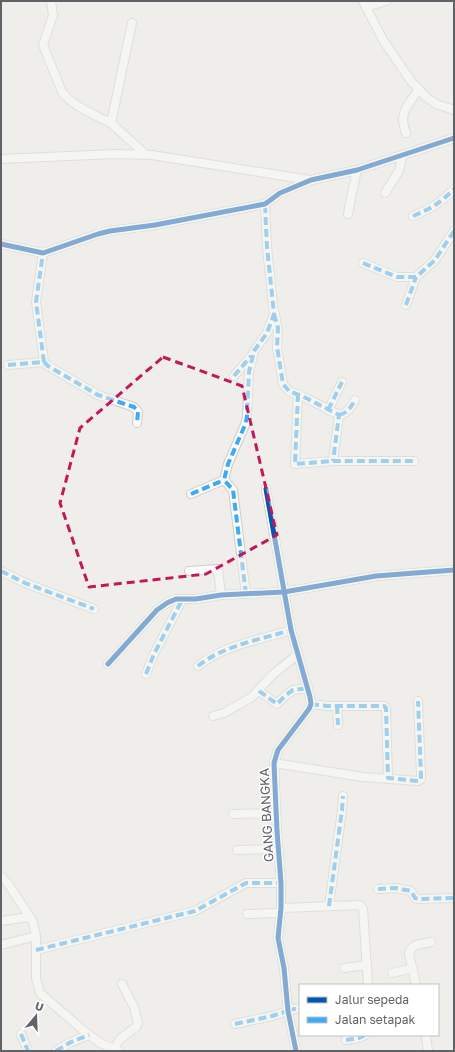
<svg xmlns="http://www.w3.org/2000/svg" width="455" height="1052" viewBox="0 0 455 1052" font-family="'Golos Text',sans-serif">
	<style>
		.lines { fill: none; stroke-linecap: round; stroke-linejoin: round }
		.minor-casing { stroke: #cbcccc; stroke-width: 10 }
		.minor { stroke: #fdfcfc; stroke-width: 8 }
		.quiet { stroke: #3fa9f5; stroke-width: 4; stroke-dasharray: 8 4; stroke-linecap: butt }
		.cycleway-casing { stroke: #fff; stroke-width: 8 }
		.cycleway { stroke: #0057b8; stroke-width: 5 }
		.marked { fill: none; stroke: #c2185b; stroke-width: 3; stroke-dasharray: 8 5; stroke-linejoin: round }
		.labels { text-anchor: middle; stroke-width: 3; stroke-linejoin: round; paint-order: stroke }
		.street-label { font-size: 13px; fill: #5f6368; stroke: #fff }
	</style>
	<rect width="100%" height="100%" fill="#efeeea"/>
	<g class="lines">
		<g class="minor-casing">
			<g id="minor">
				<path d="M51,1l2,14 -10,30 19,47c12,15 33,23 49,31"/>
				<path d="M363,1l20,39 28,41 15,16 10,7 18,6"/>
				<path d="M366,7l20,-6"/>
				<path d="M132,23l-21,100 34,31"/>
				<path d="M406,133c-8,-20 2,-28 13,-44"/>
				<path d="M1,159l114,-5 37,1 158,25"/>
				<path d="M385,193l14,-22 3,-15"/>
				<path d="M348,214l4,-21 5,-23"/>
				<path d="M413,216c19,-8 26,-12 41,-27"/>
				<path d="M1,244l42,9 55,-19 12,-3 45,-6 110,-21 15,-11 31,-13 46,-10 97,-32"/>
				<path d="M363,263l34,14h19l19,-17 19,-29"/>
				<path d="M406,305l10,-28"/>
				<path d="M275,314l3,18 -1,15 6,37 6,7 17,7 33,17 -6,46"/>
				<path d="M44,362l4,4 50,29 36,12 4,5 -1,11"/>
				<path d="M8,365l36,-3 -8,-60 7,-49"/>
				<path d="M234,376l18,-21"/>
				<path d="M298,394l-3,70 38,-3h81"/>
				<path d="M328,410l14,-28"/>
				<path d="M339,415c9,-2 11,-7 16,-15"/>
				<path d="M266,489l25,141 19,67 1,7 -2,5 -31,41 -4,13 3,68 4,52v25l-3,30 6,30 4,43 8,40"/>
				<path d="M191,494l33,-14"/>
				<path d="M1,571l24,12 69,26"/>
				<path d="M189,571l29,-2 3,26"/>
				<path d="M246,594l-13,-104 -9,-10 4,-16 17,-39 2,-8 2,-45 5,-21 13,-18 7,-19 -7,-67 -2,-43"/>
				<path d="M108,664l49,-54 10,-7 9,-4h20l25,-4 63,-3 92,-16 78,-6"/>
				<path d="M198,666c26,-21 62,-26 93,-36"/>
				<path d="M146,674l8,-20 28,-54"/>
				<path d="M259,691l18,13 9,-9 7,-5 15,-2"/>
				<path d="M311,704l16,2h57l2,2 2,70"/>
				<path d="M337,706l1,19"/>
				<path d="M213,716l11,-3 28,-16 19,-21 26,-21"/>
				<path d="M274,763l89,14 55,4 3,-2v-4l-3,-74"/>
				<path d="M233,814l43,-1"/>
				<path d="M237,850l41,-1"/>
				<path d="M1,876l8,9 24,37 3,14v42l4,15 43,37 17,13 19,8"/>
				<path d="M378,889l18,-1 15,3 4,7 3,1 36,-1"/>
				<path d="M329,906l13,-96 1,-14"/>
				<path d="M281,908l79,-3 3,4 5,76"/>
				<path d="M247,914l33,-1"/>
				<path d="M1,921l28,-4"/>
				<path d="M1,945l35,-9"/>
				<path d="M36,950l159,-39 51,-28h35"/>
				<path d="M344,968l23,-3"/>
				<path d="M392,973l21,-5"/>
				<path d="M416,985l-7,-31c2,-11 13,-10 22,-12"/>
				<path d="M288,1010l12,-2"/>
				<path d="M235,1024l37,-8 16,-5"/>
				<path d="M21,1034l7,17"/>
				<path d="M426,1035l2,16"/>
				<path d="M346,1040l13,-2 6,-3"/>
				<path d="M114,1049l6,-10 16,-12 2,-4 -4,-16 -12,-23"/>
				<path d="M56,1051l15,-9 18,-7"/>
			</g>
		</g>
		<use href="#minor" class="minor"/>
		<g class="quiet">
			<path d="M413,216c19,-8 26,-12 41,-27"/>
			<path d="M363,263l34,14h19l19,-17 19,-29"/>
			<path d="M406,305l10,-28"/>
			<path d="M274,314l4,14 -1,19 6,37 6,7 17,7 33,17 -6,46"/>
			<path d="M44,362l4,4 50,29 36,12 4,5 -1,11"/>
			<path d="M8,365l36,-3 -8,-60 7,-49"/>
			<path d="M234,376l17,-20"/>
			<path d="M298,394l-3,70 38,-3h81"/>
			<path d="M328,410l14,-28"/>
			<path d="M339,415c9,-2 11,-7 16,-15"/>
			<path d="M191,494l33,-14"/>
			<path d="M1,571l24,12 69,26"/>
			<path d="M246,594l-13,-104 -9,-10 4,-16 17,-39 2,-8 2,-45 5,-21 13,-18 7,-19 -7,-67 -2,-43"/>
			<path d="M198,666c26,-21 62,-26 93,-36"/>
			<path d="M146,674l8,-20 28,-54h-3"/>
			<path d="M259,691l18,13 9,-9 7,-5 15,-2"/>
			<path d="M311,704l16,2h57l2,2 2,70 30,3 3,-2v-4l-3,-74"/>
			<path d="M337,706l1,19"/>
			<path d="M378,889l18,-1 15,3 4,7 3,1 36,-1"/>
			<path d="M329,906l13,-96 1,-14"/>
			<path d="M36,950l159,-39 51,-28h35"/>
			<path d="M288,1010l12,-2"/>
			<path d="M235,1024l37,-8 16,-5"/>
			<path d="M21,1034l7,17"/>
			<path d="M346,1040l13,-2 6,-3"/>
			<path d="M56,1051l15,-9 18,-7"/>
		</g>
		<g class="cycleway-casing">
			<g id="cycleway">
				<path d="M1,244l42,9 55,-19 12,-3 45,-6 110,-21 15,-11 31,-13 46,-10 97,-32"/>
				<path d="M266,489l25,141 19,67 1,7 -2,5 -31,41 -4,13 3,68 4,52v25l-3,30 6,30 4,43 8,40"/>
				<path d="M108,664l49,-54 10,-7 9,-4h20l25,-4 63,-3 92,-16 78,-6"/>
			</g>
		</g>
		<use href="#cycleway" class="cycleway"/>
	</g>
	<path d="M0 0H455V1052H0ZM163,357l79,29 35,149 -71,39 -117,13 -29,-84 20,-75z" fill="#efeeea" fill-opacity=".55" fill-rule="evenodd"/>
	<path class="marked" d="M163,357l79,29 35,149 -71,39 -117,13 -29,-84 20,-75z"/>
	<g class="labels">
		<g class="street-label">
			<text transform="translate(266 815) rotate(-93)" y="5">GANG BANGKA</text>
		</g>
	</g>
	<rect width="455" height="1052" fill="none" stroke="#5f6368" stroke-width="4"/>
	<rect x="299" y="984" width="140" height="52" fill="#ffffff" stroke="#bfc1c3"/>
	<rect x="307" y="997" width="20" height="6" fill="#0057b8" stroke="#bfc1c3"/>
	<text x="335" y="1004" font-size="12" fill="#5f6368">Jalur sepeda</text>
	<rect x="307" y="1017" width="20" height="6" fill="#3fa9f5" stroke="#bfc1c3"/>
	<text x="335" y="1024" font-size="12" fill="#5f6368">Jalan setapak</text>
	<g transform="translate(36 1016) rotate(19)" stroke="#ffffff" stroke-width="3" paint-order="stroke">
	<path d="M0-3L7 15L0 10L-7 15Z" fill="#5f6368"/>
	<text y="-6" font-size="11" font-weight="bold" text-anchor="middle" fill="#5f6368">U</text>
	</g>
</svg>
